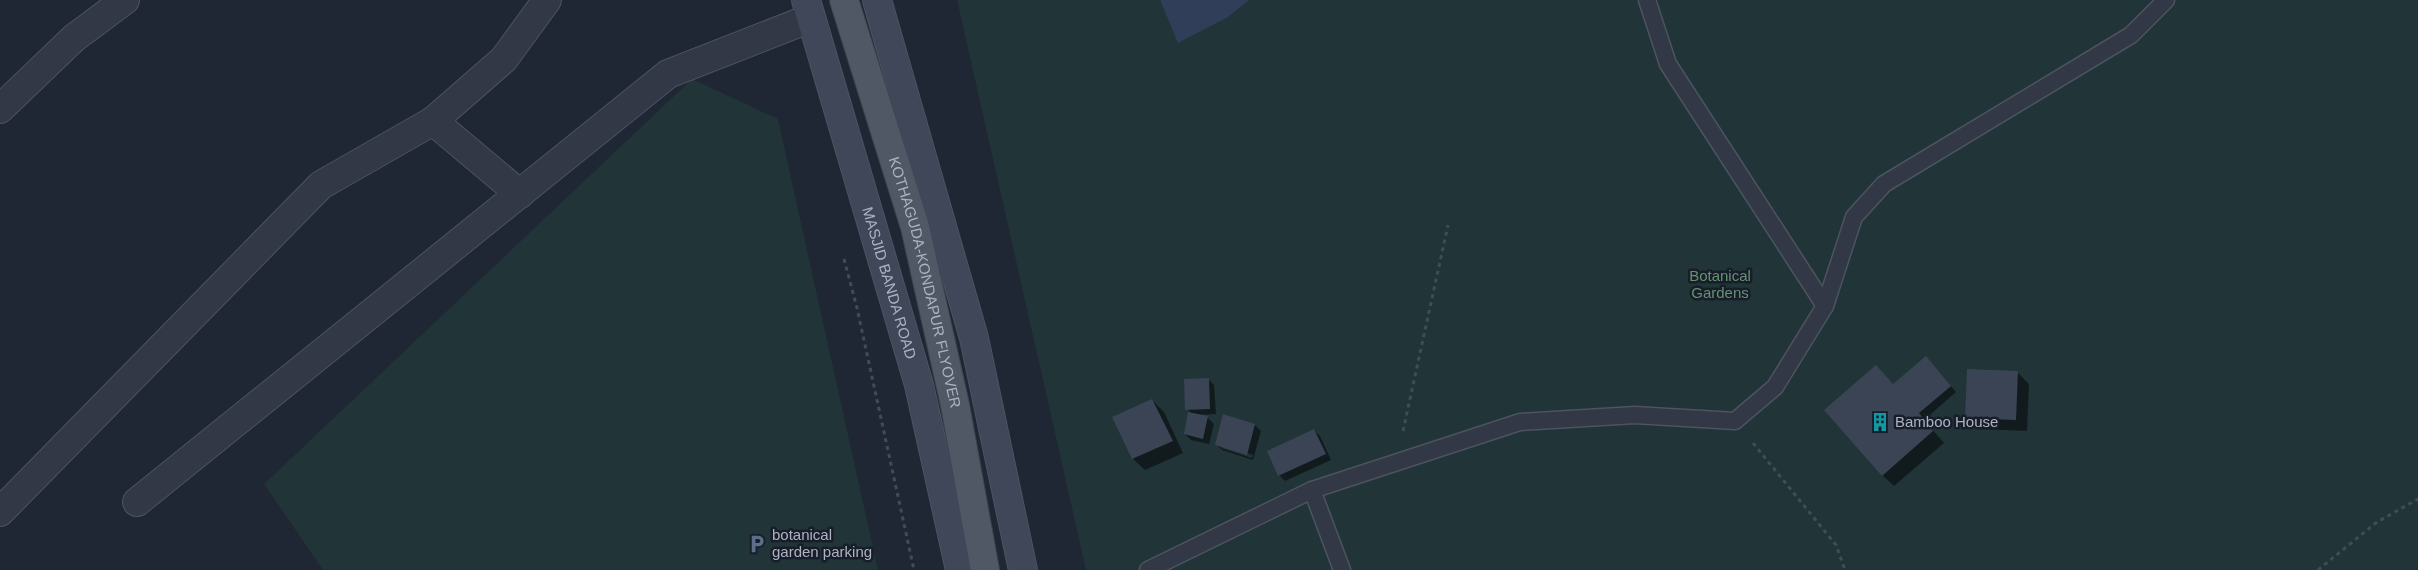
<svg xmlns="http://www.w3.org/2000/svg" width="2418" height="570" viewBox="0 0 2418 570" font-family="Helvetica,sans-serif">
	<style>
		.green { fill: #213437 }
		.water { fill: #303e5a }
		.shadow { fill: #0007; fill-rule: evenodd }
		.building { fill: #3b4455 }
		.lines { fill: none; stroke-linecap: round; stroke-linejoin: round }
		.service-casing { stroke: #4c5361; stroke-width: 19 }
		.minor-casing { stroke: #4c5361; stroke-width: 30 }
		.secondary-casing { stroke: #4c5361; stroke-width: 30 }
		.primary-casing { stroke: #3b424f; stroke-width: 30 }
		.path { stroke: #3e4f53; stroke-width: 3; stroke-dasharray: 4 4; stroke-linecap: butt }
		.service { stroke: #323845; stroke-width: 16 }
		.minor { stroke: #323845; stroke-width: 28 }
		.secondary { stroke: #404758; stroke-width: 28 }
		.primary { stroke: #505765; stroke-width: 28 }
		.labels { text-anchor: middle; stroke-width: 5; stroke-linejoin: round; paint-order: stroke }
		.park-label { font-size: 15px; fill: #649272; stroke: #181e29 }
		.street-label { font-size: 15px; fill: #abb3c3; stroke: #181e29 }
		.poi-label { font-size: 15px; fill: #abb3c3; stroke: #181e29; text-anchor: start }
	</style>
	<rect width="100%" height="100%" fill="#1f2634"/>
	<g class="green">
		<path d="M957,0h1461v570h-1332z"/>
		<path d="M692,79l86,40 100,451h-555l-59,-86z"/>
	</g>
	<path class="water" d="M1160,0h89l-21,17 -50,26z"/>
	<g class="shadow">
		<path d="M1932,364l24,28 -32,28 20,23 -50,43 -12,-11 12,-90z"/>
		<path d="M2017,372l12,12 -2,47 -49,-2 -12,-12z"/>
		<path d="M1208,379l6,6 2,29 -17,1 9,3 6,6 -5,20 -18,-4 -6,-6 7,-20 -5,-5z"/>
		<path d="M1152,400l12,12 19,41 -38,17 -12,-11 -19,-41z"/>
		<path d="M1255,425l6,6 -8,29 -31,-10 -6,-6zM1221,445l32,10 -1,3 -31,-10z"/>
		<path d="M1314,430l6,6 11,24 -46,21 -6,-6z"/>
	</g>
	<g class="building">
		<path d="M1926,356l25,30 -32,27 14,18 -51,45 -58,-66 52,-45 17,19z"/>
		<path d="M1967,369l51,2 -2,49 -51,-2z"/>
		<path d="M1209,378l1,31 -25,1 -1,-31z"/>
		<path d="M1152,399l21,42 -41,18 -20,-42z"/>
		<path d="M1188,412l20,4 -5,23 -19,-5z"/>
		<path d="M1223,414l32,10 -8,31 -32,-10z"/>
		<path d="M1314,429l12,25 -48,22 -11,-25z"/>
	</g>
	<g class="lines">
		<g class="service-casing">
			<g id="service">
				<path d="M1647,0l21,64 157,242"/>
				<path d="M1312,490l30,80"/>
				<path d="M1148,570l164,-80 208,-68 115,-7 100,6 40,-34 50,-81 29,-89 30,-33 247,-149 35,-35"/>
			</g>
		</g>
		<g class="minor-casing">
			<g id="minor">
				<path d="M0,109l74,-71 51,-38"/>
				<path d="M433,121l87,73"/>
				<path d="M137,502l531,-428 143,-56"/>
				<path d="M0,512l321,-327 112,-64 71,-62 43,-59"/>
			</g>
		</g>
		<g class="secondary-casing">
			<g id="secondary">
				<path id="s1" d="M806,0l113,385 41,185"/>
				<path d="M877,0l97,338 49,232"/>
			</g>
		</g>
		<g class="primary-casing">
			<g id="primary">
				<path id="s2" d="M844,0l71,227 40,178 30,165"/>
			</g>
		</g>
		<g class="path">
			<path d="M844,259l13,49 57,262"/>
			<path d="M1403,431l45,-206"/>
			<path d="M1753,443l83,102 9,25"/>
			<path d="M2318,570l59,-48 41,-23"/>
		</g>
		<use href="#service" class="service"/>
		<use href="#minor" class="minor"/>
		<use href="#secondary" class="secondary"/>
		<use href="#primary" class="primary"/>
	</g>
	<defs>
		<g id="building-bare" transform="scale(1.5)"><path d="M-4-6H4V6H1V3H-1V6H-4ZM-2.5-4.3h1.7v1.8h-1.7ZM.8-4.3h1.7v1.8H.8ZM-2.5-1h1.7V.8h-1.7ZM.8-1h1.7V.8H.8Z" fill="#0f9aa8" stroke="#181e29" stroke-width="2.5" paint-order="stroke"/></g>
		<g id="parking-bare" transform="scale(1.5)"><path d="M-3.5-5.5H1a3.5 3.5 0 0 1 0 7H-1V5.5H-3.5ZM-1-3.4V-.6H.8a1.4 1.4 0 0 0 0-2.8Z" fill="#5c6f8a" stroke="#181e29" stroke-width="2.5" paint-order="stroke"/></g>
	</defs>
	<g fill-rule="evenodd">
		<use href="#building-bare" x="1880" y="422"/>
		<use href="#parking-bare" x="757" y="544"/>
	</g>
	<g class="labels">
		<g class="park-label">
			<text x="1720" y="281">Botanical<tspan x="1720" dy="17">Gardens</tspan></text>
		</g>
		<g class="street-label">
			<text dy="5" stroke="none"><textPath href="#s1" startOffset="295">MASJID BANDA ROAD</textPath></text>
			<text dy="5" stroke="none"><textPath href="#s2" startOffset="294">KOTHAGUDA-KONDAPUR FLYOVER</textPath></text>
		</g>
		<g class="poi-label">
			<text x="1895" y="427">Bamboo House</text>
			<text x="772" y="540">botanical<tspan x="772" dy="17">garden parking</tspan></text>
		</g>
	</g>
</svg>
